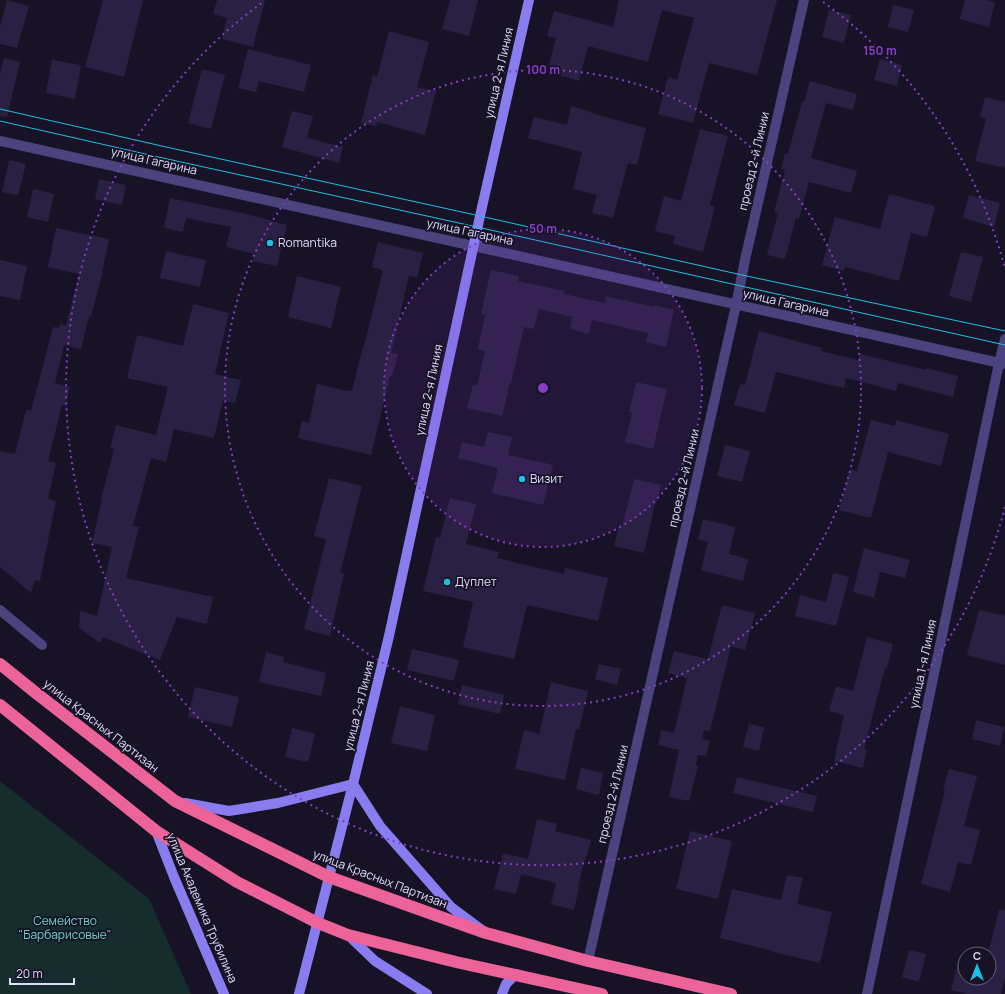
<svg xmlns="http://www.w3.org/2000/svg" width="1005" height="994" viewBox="0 0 1005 994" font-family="Manrope,sans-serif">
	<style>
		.green { fill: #162d2e }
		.building { fill: #2a2043 }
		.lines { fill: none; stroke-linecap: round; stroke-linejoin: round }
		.lane { stroke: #4a437e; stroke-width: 10 }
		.street { stroke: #4a437e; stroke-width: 10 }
		.secondary { stroke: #887cef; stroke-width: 10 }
		.highway { stroke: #ec639a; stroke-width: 12 }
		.tram { stroke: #1dc0e4; stroke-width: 1 }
		.ring { fill: none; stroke: #853dc5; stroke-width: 2; stroke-dasharray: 2 4 }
		.poi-dot { fill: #1dc0e4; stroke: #171225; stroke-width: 1.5 }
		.labels { text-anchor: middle; stroke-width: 3.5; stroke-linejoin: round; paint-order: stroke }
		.street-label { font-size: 12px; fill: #e0dafb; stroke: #171225 }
		.poi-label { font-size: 12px; fill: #e0dafb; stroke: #171225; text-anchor: start }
		.park-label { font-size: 12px; fill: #6ed3c2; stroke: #171225 }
		.centre { fill: #853dc5; stroke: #171225; stroke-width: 2 }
		.ring-label { font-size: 12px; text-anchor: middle; font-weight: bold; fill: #853dc5; stroke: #171225; stroke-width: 3.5; stroke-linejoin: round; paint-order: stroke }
	</style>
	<rect width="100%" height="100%" fill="#171225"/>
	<path class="green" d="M0,781l149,118 42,95h-191z"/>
	<g class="building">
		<path d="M7,0l22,6 -12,42 -17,-4v-17z"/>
		<path d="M103,0h40l-19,77 -39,-10z"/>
		<path d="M217,0h48l-12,47 -31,-8 5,-21 -14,-4z"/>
		<path d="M450,0h28l-9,36 -27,-7z"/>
		<path d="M619,0h158l-20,75 -48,-12 -16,60 -35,-9 10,-37 9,3 17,-62 -32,-8 -14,52 -60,-16 -9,35 -32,-9 9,-34 -9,-2 7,-25 59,16z"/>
		<path d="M965,0h21l9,2 -6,25 -29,-8z"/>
		<path d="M893,5l21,5 -6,22 -20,-5z"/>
		<path d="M829,10l22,5 -7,28 -22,-6z"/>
		<path d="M389,31l40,11 -12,45 19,4 -11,44 -48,-13 -1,4 -15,-3 12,-48 4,2z"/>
		<path d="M248,49l63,16 -7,27 -45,-11 -3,11 -18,-4z"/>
		<path d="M4,58l16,4 -13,55 -7,-1v-42z"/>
		<path d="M880,59l22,6 -5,21 -23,-6z"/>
		<path d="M52,60l29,5 -6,34 -29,-6z"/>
		<path d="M202,69l23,6 -14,54 -23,-6z"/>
		<path d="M810,81l47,13 -4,16 -27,-7 -15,55 46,13 -6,22 -42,-11 -10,37 -3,-1 -11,41 -18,-4 11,-42 -4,-1 11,-42 -4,-1 4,-16 3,1 14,-52h2z"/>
		<path d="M985,97l20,5v66l-30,-7 11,-42 -6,-2z"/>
		<path d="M571,106l21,6 -1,1 55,15 -9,37 -9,-2 -15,55 -21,-5 5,-18 -24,-6 9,-37 -54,-14 6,-21 33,8z"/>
		<path d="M292,111l21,5 -6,22 36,9 -4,16 -57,-16z"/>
		<path d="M700,129l28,7 -18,69 5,2 -12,45 -30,-8 2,-8 -20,-5 9,-35 17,5z"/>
		<path d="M9,160l17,4 -8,31 -16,-3z"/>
		<path d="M99,179l27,6 -4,20 -27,-6z"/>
		<path d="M33,189l21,5 -6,28 -21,-5z"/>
		<path d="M889,194l46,12 -8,31 -16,-4 -12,48 -54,-14 -1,4 -22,-6 13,-48 45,12z"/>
		<path d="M969,195l31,8 -6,24 -31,-9z"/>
		<path d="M170,198l77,16 40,11 -10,41 -24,-5 2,-7 -29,-7 5,-20 -45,-9 -3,14 -19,-4z"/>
		<path d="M56,228l53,11 -8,39 -10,39 -2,-1 -8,33 -17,-4 -9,38 15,4 -5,19 -3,-1 -14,56 8,2 -8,36 8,2 -16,80 -5,-1 -4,13 -31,-26v-116l15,3 11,-45 5,2 22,-84 6,1 1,-4 6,2 13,-52 -31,-7z"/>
		<path d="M378,242l45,11 -6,25 -8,-2 -18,77 7,1 -6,22h-2l-19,79 -73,-17 4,-17 7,2 8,-39 30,7 1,-1 4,1 11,-45h1l19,-76 -11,-3z"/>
		<path d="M166,251l40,9 -6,27 -40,-9z"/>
		<path d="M961,252l22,5 -12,45 -22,-6z"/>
		<path d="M0,260l27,6 -7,34 -20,-4z"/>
		<path d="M491,270l28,6 -1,5 46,10v3l41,9 1,-7 48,11 1,-2 19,5 -8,37 -20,-5 2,-9 -56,-13 -3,14 -19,-5 2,-12 -33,-8 -5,20 -10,-2 -13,56h-1l-8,33 -35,-8 6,-23 4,1 8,-35 -7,-2 7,-34 -4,-1z"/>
		<path d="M297,276l44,11 -10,41 -43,-11z"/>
		<path d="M193,304l36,9 -14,61 26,6 -6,23 -12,-3 -9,38 -40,-9 -8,33 -15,-4 -18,68 6,1 -13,51 87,19 -6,27 -30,-7 -17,43 -57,-23 -3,6 -21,-15 1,-17 17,5 15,-69 -20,-4 10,-44h-1l13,-50 -4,-1 6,-23 40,10 12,-48 -41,-9 10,-43 46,11z"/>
		<path d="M759,331l63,17 -1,3 37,9 2,-6 66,16 1,-2 31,8 -5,21 -55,-14 -2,8 -50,-13 -2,10 -68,-16 -11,41 -31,-8 6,-21 5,1z"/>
		<path d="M636,382l31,7 -14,60 -28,-7 7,-29 -3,-1z"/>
		<path d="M871,420l24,6 1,-6 53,14 -8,32 -53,-14 -17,66 -32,-8 11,-41 7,2z"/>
		<path d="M488,432l24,5 -4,18 45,10 -10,40 -51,-12 6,-25 -40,-10 4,-16 22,5z"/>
		<path d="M725,445l25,6 -8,31 -25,-6z"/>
		<path d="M329,478l33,8 -22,87 4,1 -14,62 -26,-7 22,-90 -12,-3z"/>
		<path d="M634,479l27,6 -5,19h-1l-11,49 -30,-7 5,-19 3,1z"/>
		<path d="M450,498l26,6 -10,40 33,8 -2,6 67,16 1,-6 43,10 -10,43 -71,-16 -13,54 -51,-12 10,-45 -50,-11 13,-54 4,1z"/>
		<path d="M703,519l32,8 -6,27 19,5 -5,22 -42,-11 7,-28 -10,-3z"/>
		<path d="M864,548l46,12 -5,18 -25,-6 -6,26 -21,-6z"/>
		<path d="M833,573l16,4 -13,49 -41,-10 5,-21 26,7z"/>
		<path d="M722,605l33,8 -10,37 -14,-4 -21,85 -6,-1 -2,9 8,2 -4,15 -8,-1 -2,10 2,1 -9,35 -20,-4 10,-47 -21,-5 3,-15 13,3 13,-55 -19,-5 6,-22 34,8z"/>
		<path d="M979,610l26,6v49l-38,-10z"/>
		<path d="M867,637l26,7 -6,24h-2l-21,81h3l-4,19 -29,-7 10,-46 -15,-4 7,-25 17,5z"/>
		<path d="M412,649l47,11 -5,21 -47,-11z"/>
		<path d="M266,652l18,5 -1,5 43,11 -5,23 -62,-14z"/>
		<path d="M599,664l22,5 -4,16 -22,-6z"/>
		<path d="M551,682l37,9 -9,39 -3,-1 -11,51 -50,-11 9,-39 15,4z"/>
		<path d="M462,685l42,10 -4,19 -42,-10z"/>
		<path d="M195,687l44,10 -7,30 -44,-10z"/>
		<path d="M400,706l35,9 -8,36 -36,-8z"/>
		<path d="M976,720l28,7 -4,19 -28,-7z"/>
		<path d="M749,724l15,3 -5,24 -16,-4z"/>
		<path d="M292,728l23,6 -7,28 -23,-5z"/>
		<path d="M581,768l22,5 -4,22 -23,-6z"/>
		<path d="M949,769l28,7 -13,50 16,4 -9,35 -13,-3 -8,30 -29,-8 24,-94 -2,-1z"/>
		<path d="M737,777l80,19 -4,16 -80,-19z"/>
		<path d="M537,819l20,5 -2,7 36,9 -4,15h-1l-8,32h1l-5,23 -23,-6 5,-21 -35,-9 -5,20 -22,-5 9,-36 25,6z"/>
		<path d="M690,831l42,10 -14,58 -42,-10z"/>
		<path d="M787,875l16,3 -6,26 35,8 -12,51 -47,-11v-1l-53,-13 12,-49 49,11z"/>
		<path d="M999,909l6,1v68l-4,16h-34l-16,-4 9,-35 5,1v22h24v-24h-1z"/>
		<path d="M909,950l17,4 -7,28 -17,-5z"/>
	</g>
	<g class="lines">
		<path class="lane" d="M0,610l42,35"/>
		<g class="street">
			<path d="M0,141l1005,223"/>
			<path d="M588,961l148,-656 9,-45 59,-260"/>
			<path d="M867,994l132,-631 6,-24"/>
		</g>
		<g class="secondary">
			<path d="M353,784l27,42 71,81 31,23"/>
			<path d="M185,803l44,8 49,-8 75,-19"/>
			<path d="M156,831l18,46 50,117"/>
			<path d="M348,935l27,26 52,33"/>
			<path d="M299,994l54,-210 36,-148 91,-420 49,-216"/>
			<path d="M502,994l4,-10 10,-10"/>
		</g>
		<g class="highway">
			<path d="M0,664l36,29 139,108 154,76 106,38 51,18 102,28 143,33"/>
			<path d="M0,705l156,126 81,51 81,41 30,12 108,27 146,32"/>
		</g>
		<g class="tram">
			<path d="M0,109l166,38 314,69 262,59 263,56"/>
			<path d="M0,121l163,37 314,69 528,118"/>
		</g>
	</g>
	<circle cx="543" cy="388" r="159" fill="#853dc5" fill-opacity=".12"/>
	<g class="ring">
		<circle cx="543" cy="388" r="159"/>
		<circle cx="543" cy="388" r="318"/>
		<path d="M1005 507A477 477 0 1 1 263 2M823 2A477 477 0 0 1 1005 269"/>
	</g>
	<g class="poi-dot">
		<circle cx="270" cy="243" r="4"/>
		<circle cx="522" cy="479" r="4"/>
		<circle cx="447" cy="582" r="4"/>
	</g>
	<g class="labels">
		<g class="street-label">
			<text transform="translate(499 73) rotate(-77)" y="4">улица 2-я Линия</text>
			<text transform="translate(154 161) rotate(13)" y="4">улица Гагарина</text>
			<text transform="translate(754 161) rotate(-77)" y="4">проезд 2-й Линии</text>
			<text transform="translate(470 232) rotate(12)" y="4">улица Гагарина</text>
			<text transform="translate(786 303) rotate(13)" y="4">улица Гагарина</text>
			<text transform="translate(429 390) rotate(-78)" y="4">улица 2-я Линия</text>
			<text transform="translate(684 478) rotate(-77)" y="4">проезд 2-й Линии</text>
			<text transform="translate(923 664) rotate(-78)" y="4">улица 1-я Линия</text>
			<text transform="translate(359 706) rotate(-76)" y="4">улица 2-я Линия</text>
			<text transform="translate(101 726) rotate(38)" y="4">улица Красных Партизан</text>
			<text transform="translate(613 794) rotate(-77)" y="4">проезд 2-й Линии</text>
			<text transform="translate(380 879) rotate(21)" y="4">улица Красных Партизан</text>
			<text transform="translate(202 908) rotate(67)" y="4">улица Академика Трубилина</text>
		</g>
		<g class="poi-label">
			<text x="278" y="247">Romantika</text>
			<text x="530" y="483">Визит</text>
			<text x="455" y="586">Дуплет</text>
		</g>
		<g class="park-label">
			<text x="65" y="925">Семейство<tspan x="65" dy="14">"Барбарисовые"</tspan></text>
		</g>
	</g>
	<circle cx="543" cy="388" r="6" class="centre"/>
	<g class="ring-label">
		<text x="880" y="55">150 m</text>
		<text x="543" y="74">100 m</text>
		<text x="543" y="233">50 m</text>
	</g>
	<g transform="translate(977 966)"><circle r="19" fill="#171225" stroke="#67627b"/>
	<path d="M0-3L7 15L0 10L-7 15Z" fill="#1dc0e4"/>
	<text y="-6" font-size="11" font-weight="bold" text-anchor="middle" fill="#e0dafb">С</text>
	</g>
	<path d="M10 978v6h64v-6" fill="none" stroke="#e0dafb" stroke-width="2"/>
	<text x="16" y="978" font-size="12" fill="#e0dafb" stroke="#171225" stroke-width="3" paint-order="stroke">20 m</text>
</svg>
